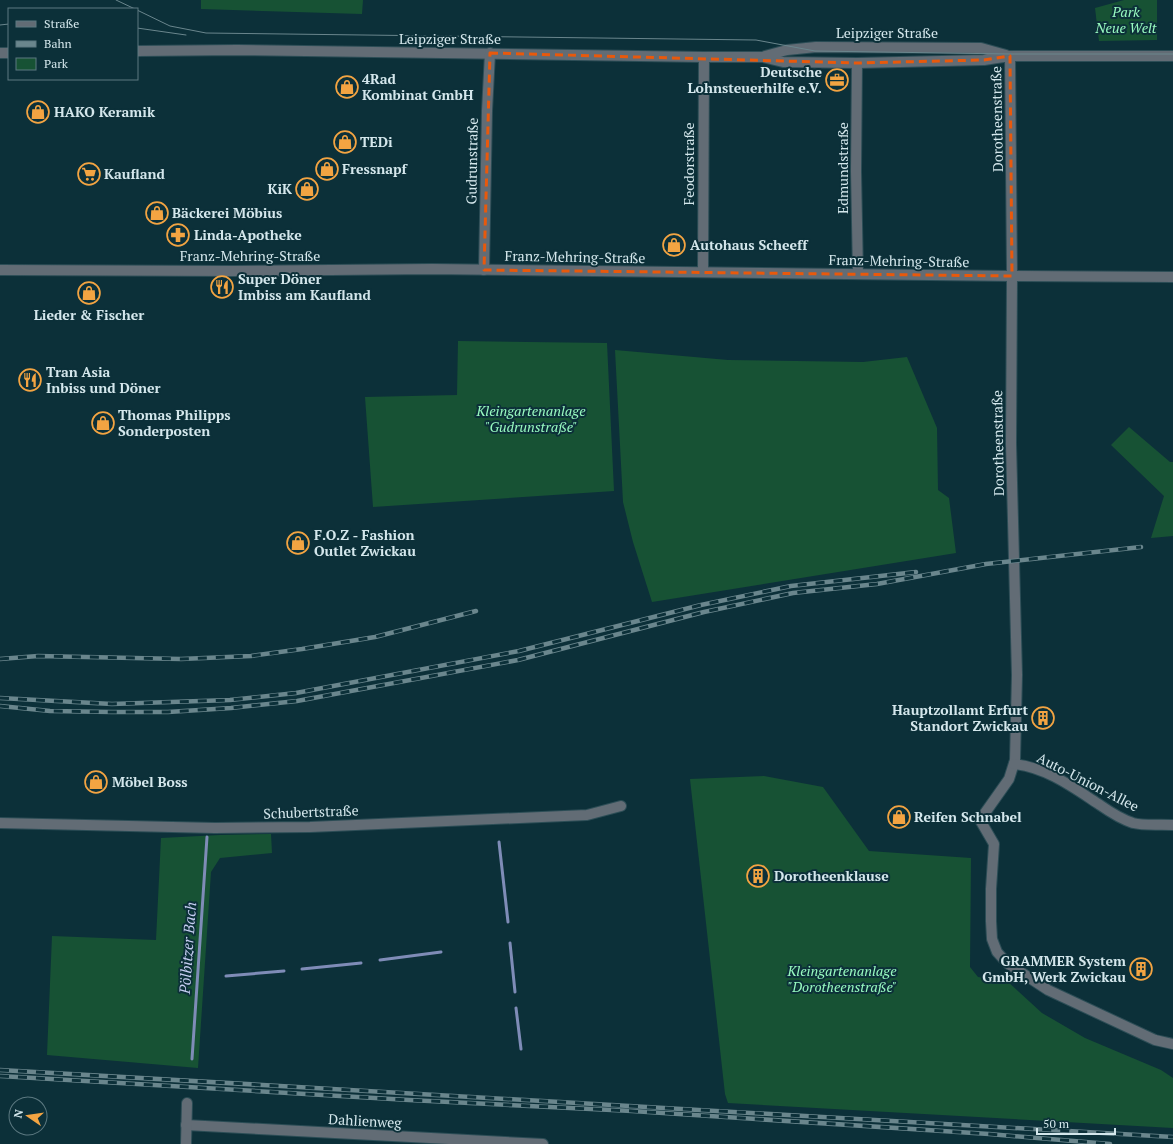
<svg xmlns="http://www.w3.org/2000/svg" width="1173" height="1144" viewBox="0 0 1173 1144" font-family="'PT Serif',serif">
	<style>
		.green { fill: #175234 }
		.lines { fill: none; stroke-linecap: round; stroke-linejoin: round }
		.stream { stroke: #7f8cb7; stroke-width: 3 }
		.minor-casing { stroke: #2c4d56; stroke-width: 12 }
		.minor { stroke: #626c75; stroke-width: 10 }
		.tram { stroke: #6a868d; stroke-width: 1 }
		.rail-casing { stroke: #6a868d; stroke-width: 4.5 }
		.rail { stroke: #0c3039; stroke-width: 3; stroke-dasharray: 9; stroke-linecap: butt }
		.marked { fill: none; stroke: #e8590c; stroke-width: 3; stroke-dasharray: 8 5; stroke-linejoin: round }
		.labels { text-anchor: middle; stroke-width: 4; stroke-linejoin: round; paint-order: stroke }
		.park-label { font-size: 14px; font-style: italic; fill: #98fac0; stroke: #0c3039 }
		.street-label { font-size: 14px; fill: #d4e7ec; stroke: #0c3039 }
		.poi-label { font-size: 14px; font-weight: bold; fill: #d4e7ec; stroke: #0c3039; text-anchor: start }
		.water-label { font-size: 15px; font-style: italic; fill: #c7cff2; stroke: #0c3039 }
	</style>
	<rect width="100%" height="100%" fill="#0c3039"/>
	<g class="green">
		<path d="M201,0h162l-1,14 -161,-5z"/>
		<path d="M1124,0h33v40l-58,1 -4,-33z"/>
		<path d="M458,341l149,2 7,148 -241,16 -8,-110 92,-2z"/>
		<path d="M615,350l113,10 135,2 44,-5 30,71 1,62 11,8 7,55 -304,49 -19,-60 -10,-40z"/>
		<path d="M1129,427l41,35h3v74l-22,2 13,-42 -53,-51z"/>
		<path d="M764,776l59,11 46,64 102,7 -1,109 8,10 29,4 35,32 43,25 76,32 12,8v50l-445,-25 -3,-9 -35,-315z"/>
		<path d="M271,834l1,19 -52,5 -9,14 -13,196 -151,-13 5,-119 104,4 5,-102 59,-3z"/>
	</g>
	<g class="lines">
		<g class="stream">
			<path d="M499,842l9,80"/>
			<path d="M510,943l5,49"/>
			<path d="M380,960l61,-8"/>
			<path d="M302,969l59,-6"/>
			<path d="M226,976l58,-5"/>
			<path d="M516,1008l5,41"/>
			<path d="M192,1059l15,-222"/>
		</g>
		<g class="minor-casing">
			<g id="minor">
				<path d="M137,51l100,-1 467,7h59l20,5 74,1 127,-3 26,-4h163"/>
				<path d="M0,53h9"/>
				<path d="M765,56l22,-6 29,-3 165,1 25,7"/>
				<path d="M1010,56l2,220 -1,168 6,231 -2,85 -6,19 -29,41 14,24 -3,45v32l1,18 5,13 10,11 41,27 107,50 18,4"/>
				<path d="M857,63l-1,108 2,103"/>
				<path d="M0,270l234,1 198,-2 580,7 161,1"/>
				<path d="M484,270l3,-159 3,-58"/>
				<path d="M703,272l1,-215"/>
				<path d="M1014,764c32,3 60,24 86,41 10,7 21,14 33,18 12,3 27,1 40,2"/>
				<path d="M0,823l215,5 95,-1 277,-12 34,-9"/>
				<path d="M186,1125l357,19"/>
				<path d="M186,1144l1,-41"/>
			</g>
		</g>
		<use href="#minor" class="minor"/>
		<g class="tram">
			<path d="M116,0l19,9"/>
			<path d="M137,10l33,16 36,7 550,7 59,11 195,3h163"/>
			<path d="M0,25l9,-1"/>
			<path d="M137,28l49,7"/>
		</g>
		<g class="rail-casing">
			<g id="rail">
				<path d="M0,659l38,-3 143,3 70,-3 51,-7 73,-12 101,-26"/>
				<path d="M0,698l112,6 118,-4 66,-7 223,-42 182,-46 90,-19 125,-14"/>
				<path d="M0,706l50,5 62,1h56l63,-4 66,-7 221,-41 186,-48 89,-19 84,-9 109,-20 155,-17"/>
				<path d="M0,1070l1173,67"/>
				<path d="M0,1076l409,24 223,11 357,23 121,10"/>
			</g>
		</g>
		<use href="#rail" class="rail"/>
	</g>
	<path class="marked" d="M490,53l367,10 127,-3 26,-4 2,220 -528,-6z"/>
	<defs>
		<g id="office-ring" transform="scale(1.15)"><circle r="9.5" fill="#0c3039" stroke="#f3a442" stroke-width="1.5"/><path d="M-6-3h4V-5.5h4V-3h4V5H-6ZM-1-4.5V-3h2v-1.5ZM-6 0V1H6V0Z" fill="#f3a442"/></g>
		<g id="shop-ring" transform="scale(1.15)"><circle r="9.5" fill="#0c3039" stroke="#f3a442" stroke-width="1.5"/><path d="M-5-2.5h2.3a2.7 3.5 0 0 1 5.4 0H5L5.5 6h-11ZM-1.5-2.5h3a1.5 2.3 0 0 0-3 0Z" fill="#f3a442"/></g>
		<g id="supermarket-ring" transform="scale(1.15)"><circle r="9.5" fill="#0c3039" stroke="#f3a442" stroke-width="1.5"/><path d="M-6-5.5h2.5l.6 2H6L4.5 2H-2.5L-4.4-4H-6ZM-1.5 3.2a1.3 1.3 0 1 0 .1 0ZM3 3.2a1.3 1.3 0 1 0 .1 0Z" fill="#f3a442"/></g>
		<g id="pharmacy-ring" transform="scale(1.15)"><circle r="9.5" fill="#0c3039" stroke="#f3a442" stroke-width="1.5"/><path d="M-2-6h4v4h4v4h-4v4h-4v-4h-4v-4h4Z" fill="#f3a442"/></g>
		<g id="restaurant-ring" transform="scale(1.15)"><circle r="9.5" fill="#0c3039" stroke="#f3a442" stroke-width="1.5"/><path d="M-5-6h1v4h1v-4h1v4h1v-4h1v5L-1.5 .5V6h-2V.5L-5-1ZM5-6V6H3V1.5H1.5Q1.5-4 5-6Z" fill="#f3a442"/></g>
		<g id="building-ring" transform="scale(1.15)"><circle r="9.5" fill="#0c3039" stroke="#f3a442" stroke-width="1.5"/><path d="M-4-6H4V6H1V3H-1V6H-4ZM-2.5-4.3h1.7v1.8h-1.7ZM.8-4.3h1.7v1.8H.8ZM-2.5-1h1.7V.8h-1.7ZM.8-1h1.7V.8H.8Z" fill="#f3a442"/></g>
	</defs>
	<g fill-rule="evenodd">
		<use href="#office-ring" x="837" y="80"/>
		<use href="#shop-ring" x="347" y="87"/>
		<use href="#shop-ring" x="38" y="112"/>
		<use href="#shop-ring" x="345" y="142"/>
		<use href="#shop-ring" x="327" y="169"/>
		<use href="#supermarket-ring" x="89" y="174"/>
		<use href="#shop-ring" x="307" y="189"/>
		<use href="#shop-ring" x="157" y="213"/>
		<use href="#pharmacy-ring" x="178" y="235"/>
		<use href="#shop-ring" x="674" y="245"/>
		<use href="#restaurant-ring" x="222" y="287"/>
		<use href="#shop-ring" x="89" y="293"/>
		<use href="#restaurant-ring" x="30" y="380"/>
		<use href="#shop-ring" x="103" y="423"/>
		<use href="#shop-ring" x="298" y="543"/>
		<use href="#building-ring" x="1043" y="718"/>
		<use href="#shop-ring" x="96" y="782"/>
		<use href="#shop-ring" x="899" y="817"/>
		<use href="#building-ring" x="758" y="876"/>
		<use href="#building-ring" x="1141" y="969"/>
	</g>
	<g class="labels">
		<g class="park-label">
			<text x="1126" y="17">Park<tspan x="1126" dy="16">Neue Welt</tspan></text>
			<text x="531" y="416">Kleingartenanlage<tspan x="531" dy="16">"Gudrunstraße"</tspan></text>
			<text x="842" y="976">Kleingartenanlage<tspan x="842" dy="16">"Dorotheenstraße"</tspan></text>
		</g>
		<g class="street-label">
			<text x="887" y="38">Leipziger Straße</text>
			<text x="450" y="44">Leipziger Straße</text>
			<text transform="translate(997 119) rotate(-91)" y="5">Dorotheenstraße</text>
			<text transform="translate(472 161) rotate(-89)" y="5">Gudrunstraße</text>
			<text transform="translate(689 164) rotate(-90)" y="5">Feodorstraße</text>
			<text transform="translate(843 168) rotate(-90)" y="5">Edmundstraße</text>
			<text x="250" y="261">Franz-Mehring-Straße</text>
			<text transform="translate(575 257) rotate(1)" y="5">Franz-Mehring-Straße</text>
			<text transform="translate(899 261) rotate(1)" y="5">Franz-Mehring-Straße</text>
			<text transform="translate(998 443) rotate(-91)" y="5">Dorotheenstraße</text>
			<text transform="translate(1088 782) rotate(27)" y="5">Auto-Union-Allee</text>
			<text transform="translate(311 812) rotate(-2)" y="5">Schubertstraße</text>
			<text transform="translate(365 1121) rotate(3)" y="5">Dahlienweg</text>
		</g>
		<g class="poi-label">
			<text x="822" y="77" text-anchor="end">Deutsche<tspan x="822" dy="16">Lohnsteuerhilfe e.V.</tspan></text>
			<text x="362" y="84">4Rad<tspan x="362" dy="16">Kombinat GmbH</tspan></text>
			<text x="54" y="117">HAKO Keramik</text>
			<text x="360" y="147">TEDi</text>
			<text x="342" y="174">Fressnapf</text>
			<text x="104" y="179">Kaufland</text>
			<text x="292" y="194" text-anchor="end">KiK</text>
			<text x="172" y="218">Bäckerei Möbius</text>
			<text x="194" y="240">Linda-Apotheke</text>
			<text x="690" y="250">Autohaus Scheeff</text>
			<text x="238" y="284">Super Döner<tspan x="238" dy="16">Imbiss am Kaufland</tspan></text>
			<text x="89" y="320" text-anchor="middle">Lieder &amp; Fischer</text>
			<text x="46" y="377">Tran Asia<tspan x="46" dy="16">Inbiss und Döner</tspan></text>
			<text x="118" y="420">Thomas Philipps<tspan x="118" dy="16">Sonderposten</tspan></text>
			<text x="314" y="540">F.O.Z - Fashion<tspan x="314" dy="16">Outlet Zwickau</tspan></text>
			<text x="1028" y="715" text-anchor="end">Hauptzollamt Erfurt<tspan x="1028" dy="16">Standort Zwickau</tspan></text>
			<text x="112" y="787">Möbel Boss</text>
			<text x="914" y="822">Reifen Schnabel</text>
			<text x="774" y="881">Dorotheenklause</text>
			<text x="1126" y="966" text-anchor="end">GRAMMER System<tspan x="1126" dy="16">GmbH, Werk Zwickau</tspan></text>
		</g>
		<g class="water-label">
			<text transform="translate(188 948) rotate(-86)" y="5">Pölbitzer Bach</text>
		</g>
	</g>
	<rect x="8" y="8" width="130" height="72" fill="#0c3039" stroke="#5c7981"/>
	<rect x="16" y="21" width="20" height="6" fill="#626c75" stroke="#5c7981"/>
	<text x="44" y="28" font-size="12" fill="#d4e7ec">Straße</text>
	<rect x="16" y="41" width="20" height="6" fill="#6a868d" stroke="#5c7981"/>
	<text x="44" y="48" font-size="12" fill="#d4e7ec">Bahn</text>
	<rect x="16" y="58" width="20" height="12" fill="#175234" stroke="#5c7981"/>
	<text x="44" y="68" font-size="12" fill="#d4e7ec">Park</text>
	<g transform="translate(28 1116) rotate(283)"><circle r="19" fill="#0c3039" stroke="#5c7981"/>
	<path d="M0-3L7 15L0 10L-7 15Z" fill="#f3a442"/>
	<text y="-6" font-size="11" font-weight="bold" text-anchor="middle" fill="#d4e7ec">N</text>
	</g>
	<path d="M1037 1128v6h78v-6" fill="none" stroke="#d4e7ec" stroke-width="2"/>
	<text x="1043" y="1128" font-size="12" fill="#d4e7ec" stroke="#0c3039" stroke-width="3" paint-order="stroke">50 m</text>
</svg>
